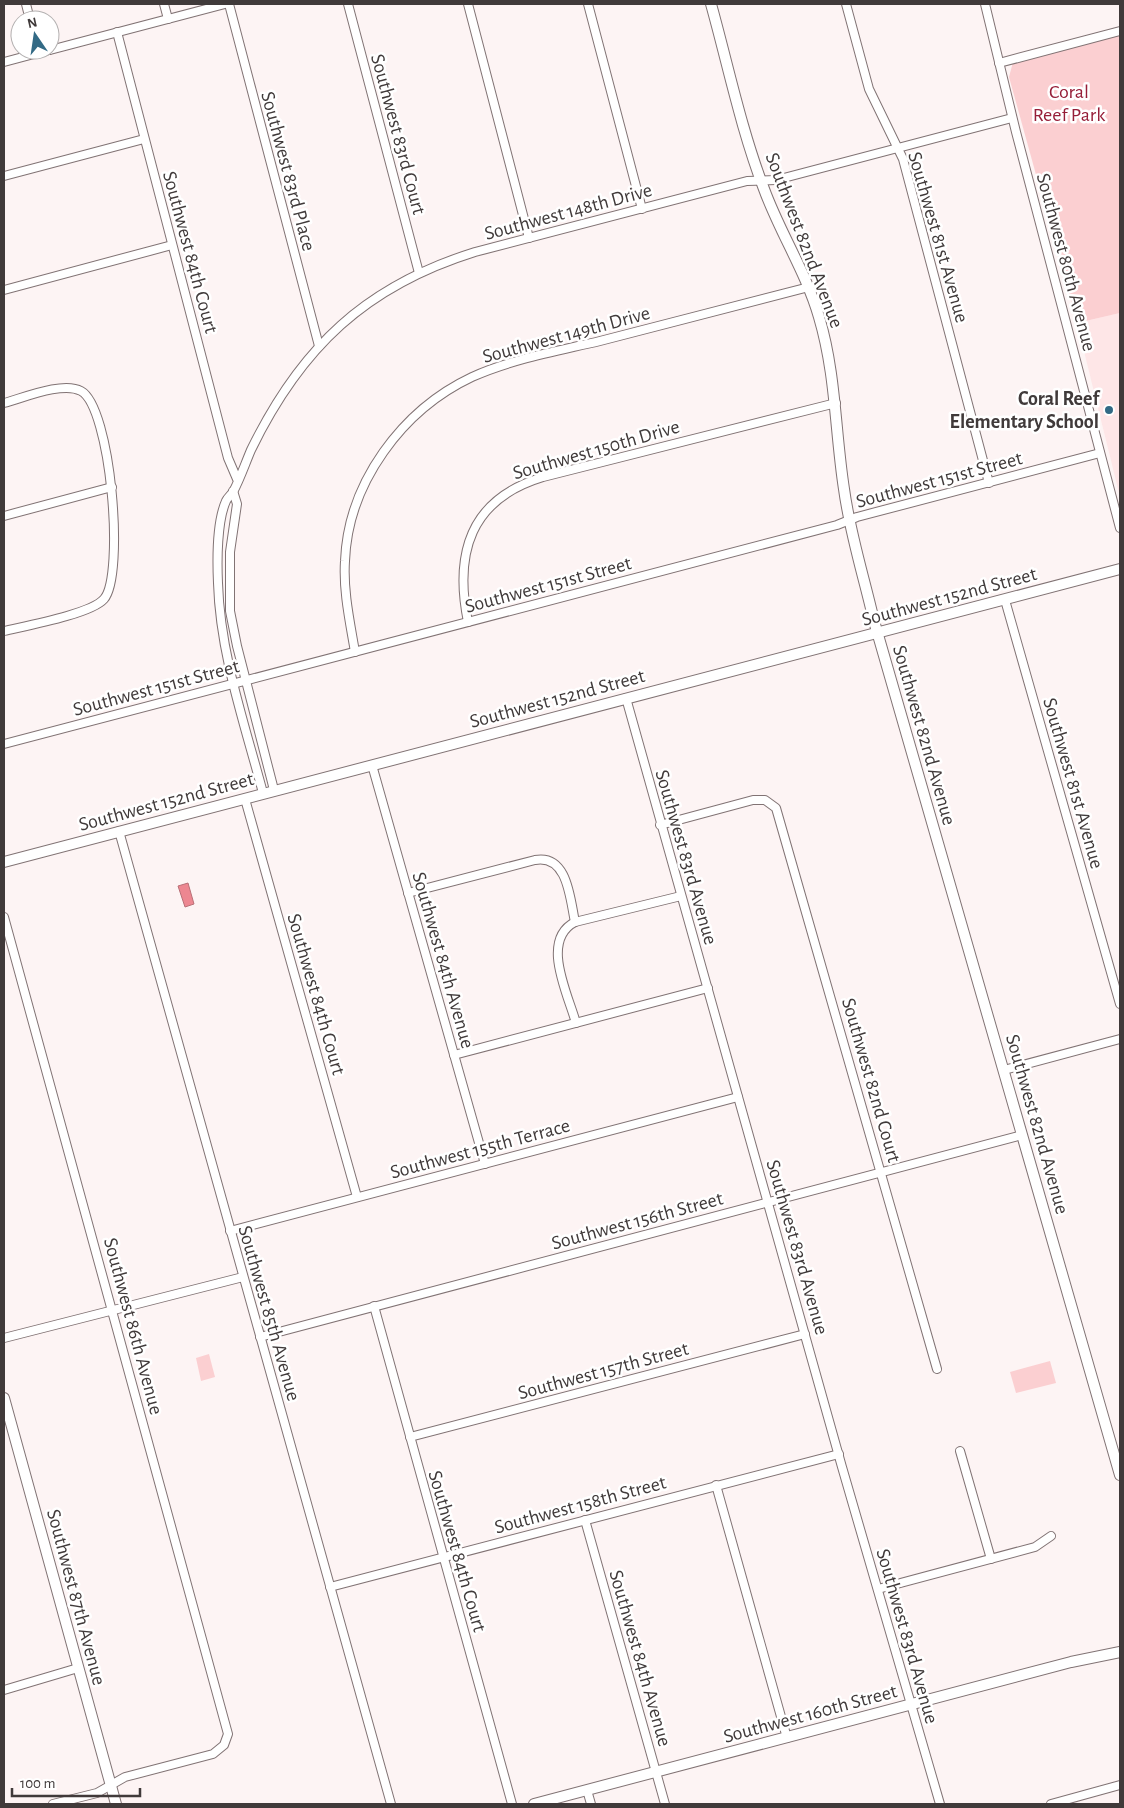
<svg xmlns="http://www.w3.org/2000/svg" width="1124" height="1808" viewBox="0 0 1124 1808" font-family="'Alegreya Sans',sans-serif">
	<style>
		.built { fill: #fee6e7 }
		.green { fill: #fbcfd1 }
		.water { fill: #ed8791; stroke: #b97077 }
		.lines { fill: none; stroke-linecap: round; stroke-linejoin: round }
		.street-casing { stroke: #817374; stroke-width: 10 }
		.secondary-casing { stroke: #817374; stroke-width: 12 }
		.street { stroke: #fff; stroke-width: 8 }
		.secondary { stroke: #fff; stroke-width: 10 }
		.poi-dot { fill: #336a85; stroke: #fff; stroke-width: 2 }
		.labels { text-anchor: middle; stroke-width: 5; stroke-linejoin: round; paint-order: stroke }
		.park-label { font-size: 20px; fill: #961e38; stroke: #fff }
		.street-label { font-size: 20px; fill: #403a3a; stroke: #fff }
		.poi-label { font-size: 20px; font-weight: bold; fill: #403a3a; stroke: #fff; text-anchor: end }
	</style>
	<rect width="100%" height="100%" fill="#fdf4f4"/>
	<path class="built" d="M1120,313v184l-43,-174z"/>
	<g class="green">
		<path d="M1120,35v278l-43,10 -68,-246 4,-15z"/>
		<path d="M209,1354l6,23 -14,4 -5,-23z"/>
		<path d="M1050,1361l6,22 -40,10 -6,-21z"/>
	</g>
	<path class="water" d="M188,883l6,21 -9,3 -7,-21z"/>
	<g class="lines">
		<g class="street-casing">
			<g id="street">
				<path d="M26,4l4,16"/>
				<path d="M164,4l4,15"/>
				<path d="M229,4l90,342"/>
				<path d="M348,4l71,269"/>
				<path d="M468,4l61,234"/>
				<path d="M588,4l54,205"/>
				<path d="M846,4l23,85 34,70 86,324"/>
				<path d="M985,4l31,128 104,396"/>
				<path d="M117,32l111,426 9,21"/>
				<path d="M50,50l175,-46"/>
				<path d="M4,62l45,-12"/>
				<path d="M999,63l121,-32"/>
				<path d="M4,176l140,-37"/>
				<path d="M4,290l168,-45"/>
				<path d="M4,403c19,-5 59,-22 77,-12 30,16 44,184 23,208 -13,15 -79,27 -100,32"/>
				<path d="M233,491l4,13 -7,48v59l7,35 37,144"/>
				<path d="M4,516l108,-29"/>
				<path d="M1005,600l115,404"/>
				<path d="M468,622c-14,-69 2,-123 75,-145l293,-74"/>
				<path d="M355,652c-5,-30 -12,-61 -10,-91 3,-78 57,-151 127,-184 40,-18 86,-26 128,-36 69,-18 139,-36 209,-54"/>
				<path d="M626,698l216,769 98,337"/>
				<path d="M4,744l833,-219 20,-8 243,-64"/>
				<path d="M372,765l113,399"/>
				<path d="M263,793c-18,-68 -43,-139 -45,-210 -1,-22 -1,-62 8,-82 2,-4 5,-6 7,-9 7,-13 12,-28 18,-42 50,-103 115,-164 224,-198l272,-71 29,-1 236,-62"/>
				<path d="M245,799l112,398"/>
				<path d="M660,825l93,-25h12l11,8 161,561"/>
				<path d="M119,831l272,973"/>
				<path d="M408,893l127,-33c33,-6 35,39 40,62"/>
				<path d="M4,917l224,817 -4,11 -11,9 -88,23 -28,16 -44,11"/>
				<path d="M576,1023c-8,-29 -36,-83 -1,-101l106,-26"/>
				<path d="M454,1055l254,-67"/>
				<path d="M1004,1070l116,-31"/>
				<path d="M230,1231l508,-134"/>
				<path d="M374,1306l138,498"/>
				<path d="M260,1337l762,-202"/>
				<path d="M4,1338l239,-61"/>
				<path d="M410,1437l395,-103"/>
				<path d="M960,1451l31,108"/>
				<path d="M716,1485l71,253"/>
				<path d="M585,1520l80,284"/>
				<path d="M330,1587l509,-133"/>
				<path d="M878,1589l157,-42 16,-11"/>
				<path d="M4,1690l74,-22"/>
				<path d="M587,1790l4,14"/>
				<path d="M1051,1804l69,-19"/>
			</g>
		</g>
		<g class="secondary-casing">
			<g id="secondary">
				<path d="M711,4c17,61 30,125 53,185 16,44 42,83 55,128 17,57 16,114 25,172 6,45 20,88 30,132l246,854"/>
				<path d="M4,862l1116,-293"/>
				<path d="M4,1398l112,406"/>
				<path d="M534,1804l537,-142 49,-10"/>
			</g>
		</g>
		<use href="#street" class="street"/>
		<use href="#secondary" class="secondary"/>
	</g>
	<circle class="poi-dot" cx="1109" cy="410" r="5"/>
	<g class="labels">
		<g class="park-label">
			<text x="1069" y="98">Coral<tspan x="1069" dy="23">Reef Park</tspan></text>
		</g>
		<g class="street-label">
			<text transform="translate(399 134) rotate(75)" y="7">Southwest 83rd Court</text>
			<text transform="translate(289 171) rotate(75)" y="7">Southwest 83rd Place</text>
			<text transform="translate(568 211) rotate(-15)" y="7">Southwest 148th Drive</text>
			<text transform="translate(939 237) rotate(74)" y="7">Southwest 81st Avenue</text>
			<text transform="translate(805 240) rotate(69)" y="7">Southwest 82nd Avenue</text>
			<text transform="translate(191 252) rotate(75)" y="7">Southwest 84th Court</text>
			<text transform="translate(1067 262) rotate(75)" y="7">Southwest 80th Avenue</text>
			<text transform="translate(566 334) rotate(-15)" y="7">Southwest 149th Drive</text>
			<text transform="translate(596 449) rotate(-16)" y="7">Southwest 150th Drive</text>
			<text transform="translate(939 479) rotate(-15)" y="7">Southwest 151st Street</text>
			<text transform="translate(548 584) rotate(-15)" y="7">Southwest 151st Street</text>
			<text transform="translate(949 596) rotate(-15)" y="7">Southwest 152nd Street</text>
			<text transform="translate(156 687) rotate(-15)" y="7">Southwest 151st Street</text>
			<text transform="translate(557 698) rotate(-15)" y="7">Southwest 152nd Street</text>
			<text transform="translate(925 735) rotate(74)" y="7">Southwest 82nd Avenue</text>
			<text transform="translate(1074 783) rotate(74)" y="7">Southwest 81st Avenue</text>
			<text transform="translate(166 801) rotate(-15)" y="7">Southwest 152nd Street</text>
			<text transform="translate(687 857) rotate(74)" y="7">Southwest 83rd Avenue</text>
			<text transform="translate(444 960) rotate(74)" y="7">Southwest 84th Avenue</text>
			<text transform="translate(317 994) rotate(74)" y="7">Southwest 84th Court</text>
			<text transform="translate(872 1080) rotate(74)" y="7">Southwest 82nd Court</text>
			<text transform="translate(1038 1124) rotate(74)" y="7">Southwest 82nd Avenue</text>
			<text transform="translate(480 1148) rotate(-15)" y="7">Southwest 155th Terrace</text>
			<text transform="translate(637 1220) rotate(-15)" y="7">Southwest 156th Street</text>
			<text transform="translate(798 1247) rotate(74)" y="7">Southwest 83rd Avenue</text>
			<text transform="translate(270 1313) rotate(74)" y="7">Southwest 85th Avenue</text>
			<text transform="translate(134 1326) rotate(75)" y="7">Southwest 86th Avenue</text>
			<text transform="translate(603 1370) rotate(-15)" y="7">Southwest 157th Street</text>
			<text transform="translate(580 1504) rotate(-15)" y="7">Southwest 158th Street</text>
			<text transform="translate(458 1551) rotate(74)" y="7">Southwest 84th Court</text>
			<text transform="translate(77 1597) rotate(75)" y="7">Southwest 87th Avenue</text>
			<text transform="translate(908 1636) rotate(74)" y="7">Southwest 83rd Avenue</text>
			<text transform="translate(641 1658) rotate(74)" y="7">Southwest 84th Avenue</text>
			<text transform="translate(810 1713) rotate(-15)" y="7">Southwest 160th Street</text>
		</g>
		<g class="poi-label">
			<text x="1099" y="405">Coral Reef<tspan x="1099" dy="23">Elementary School</tspan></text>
		</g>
	</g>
	<rect width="1124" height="1808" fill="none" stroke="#403a3a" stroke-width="10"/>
	<g transform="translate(35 35) rotate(347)"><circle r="24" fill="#ffffff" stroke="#b3b0b0"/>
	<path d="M0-4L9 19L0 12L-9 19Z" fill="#336a85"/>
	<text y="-8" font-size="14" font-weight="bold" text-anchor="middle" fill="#403a3a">N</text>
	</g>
	<path d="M12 1788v8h128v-8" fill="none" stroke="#403a3a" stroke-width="2.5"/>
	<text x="20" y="1788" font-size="15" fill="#403a3a" stroke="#ffffff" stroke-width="4" paint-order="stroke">100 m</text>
</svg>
